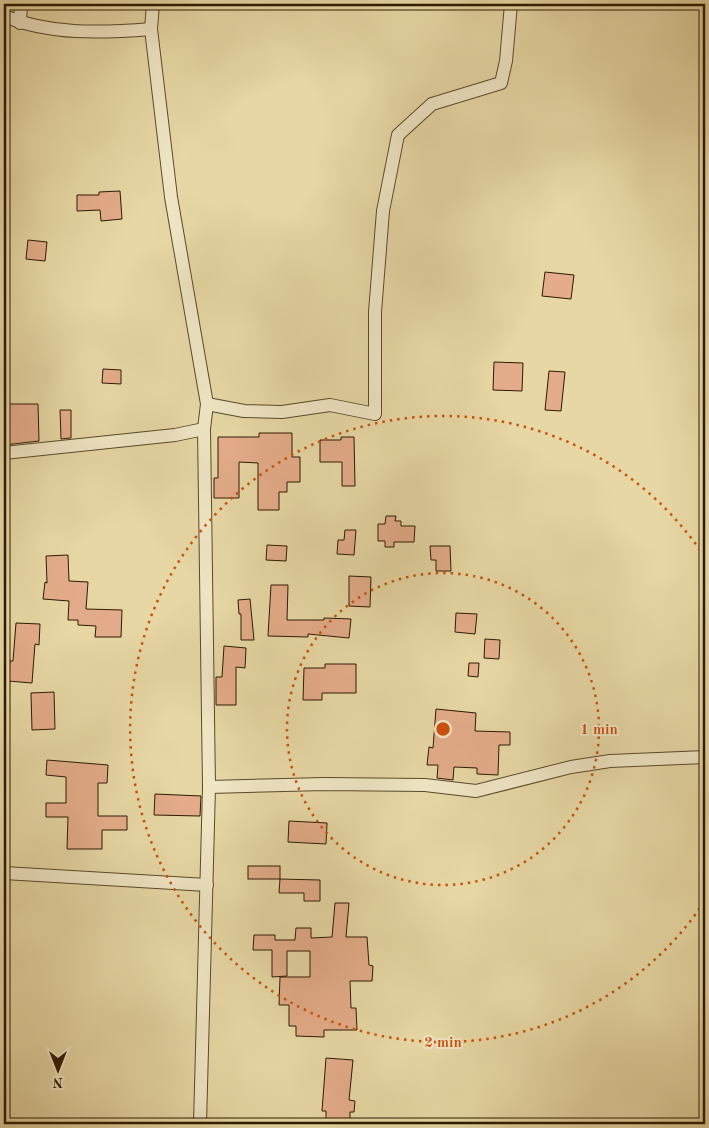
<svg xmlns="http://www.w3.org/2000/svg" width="709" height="1128" viewBox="0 0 709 1128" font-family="'Old Standard TT',serif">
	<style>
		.building { fill: #e4ac8a; stroke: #2c1a01 }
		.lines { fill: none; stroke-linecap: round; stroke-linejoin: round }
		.minor-casing { stroke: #5a492a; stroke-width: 14 }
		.minor { stroke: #efe5c4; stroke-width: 12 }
		.ring { fill: none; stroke: #cc500a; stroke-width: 2.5; stroke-dasharray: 2.5 5 }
		.centre { fill: #cc500a; stroke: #efe5c4; stroke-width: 2.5 }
		.ring-label { font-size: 15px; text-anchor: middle; font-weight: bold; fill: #cc500a; stroke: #efe5c4; stroke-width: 4; stroke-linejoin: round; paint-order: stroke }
	</style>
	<rect width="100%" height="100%" fill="#e6d7a4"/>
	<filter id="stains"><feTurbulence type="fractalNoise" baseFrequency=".004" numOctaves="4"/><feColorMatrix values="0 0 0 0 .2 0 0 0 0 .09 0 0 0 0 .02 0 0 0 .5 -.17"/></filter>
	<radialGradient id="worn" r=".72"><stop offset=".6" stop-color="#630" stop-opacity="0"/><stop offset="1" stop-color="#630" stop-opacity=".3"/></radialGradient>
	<g class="building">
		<path d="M120,191l2,28 -21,2 -1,-11 -23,1v-16h22v-3z"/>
		<path d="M28,240l19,2 -2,19 -19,-2z"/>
		<path d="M545,272l29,3 -3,24 -29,-3z"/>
		<path d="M494,362l29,1 -1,28 -29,-1z"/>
		<path d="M103,369l18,1v14l-19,-1z"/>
		<path d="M549,371l16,1 -4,39 -16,-1z"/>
		<path d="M4,404h34l1,37 -35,4z"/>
		<path d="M60,410h11v28l-10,1z"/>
		<path d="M259,433h33v24h8v25h-13v10h-8v18h-21v-47l-19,-1v36h-25v-20h4v-41h41z"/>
		<path d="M341,437h13l1,49h-13v-24h-22v-22h21z"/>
		<path d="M386,516h10l-1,5h6v5h14l-1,16h-20v5h-9v-6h-7v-17h7z"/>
		<path d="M345,530h11l-2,25 -17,-1 1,-14h6z"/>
		<path d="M267,545l20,1 -1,15 -20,-1z"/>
		<path d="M430,546h20l1,25h-15v-11h-5z"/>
		<path d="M68,555l1,26 19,1 -2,27 36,1 -1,27h-26l1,-11 -18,-1v-5h-10l1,-19 -26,-2 2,-17 2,1 -1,-27z"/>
		<path d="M349,576l22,1 -1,30 -21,-1z"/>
		<path d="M271,585h17l-1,35h37v-2l27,1 -2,19 -41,-4v3l-40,-1z"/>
		<path d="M250,599l4,41h-13v-26h-2l-1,-14z"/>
		<path d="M456,613l21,1 -2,20 -20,-2z"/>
		<path d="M16,623l24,1 -1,21 -4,-1 -3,39 -24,-2 2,-20h3z"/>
		<path d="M485,639l15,1 -1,19 -15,-1z"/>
		<path d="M224,646l22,2 -1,20 -9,-1v38h-20v-28h6z"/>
		<path d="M469,663h10l-1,14 -10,-1z"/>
		<path d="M325,664h31v29h-34v7h-19l1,-32h21z"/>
		<path d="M54,692l1,37 -23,1 -1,-37z"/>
		<path d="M436,709l40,4 -1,18 35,1v13h-11l-1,30 -21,-1v-6l-23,-1 -1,13 -16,-2 1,-13h-11l2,-18 4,1z"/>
		<path d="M47,760l61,5 -1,18h-9v33h29v14h-25v19h-35l1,-32h-22v-14h20v-26l-20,-2z"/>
		<path d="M155,794l46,2 -1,20 -46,-1z"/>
		<path d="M289,821l38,2 -1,21 -38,-2z"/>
		<rect x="248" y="866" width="32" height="13"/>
		<path d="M280,879l40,1v21h-16v-8h-25z"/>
		<path d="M335,903h14l-3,34h21l2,28 4,1 -1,15h-22l1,27h5l1,22h-33v7l-28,-1v-10h-7v-21h-10l1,-28h30v-26h-23v25l-15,1v-27h-19l1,-15h21v5h20l1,-12h15v10l21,-1z"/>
		<path d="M326,1058l27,2 -4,40 6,1 -1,11h-4v12h-24v-13h-4z"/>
	</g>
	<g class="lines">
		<g class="minor-casing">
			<g id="minor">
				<path d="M4,16c46,19 98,17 147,13l2,-25"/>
				<path d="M20,23l1,-19"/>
				<path d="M151,29l20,168 36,207 -3,25 5,358 -9,337"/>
				<path d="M207,404l37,7 38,1 48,-7 45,9v-102l8,-101 15,-76 34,-31 69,-21 5,-22 5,-57"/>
				<path d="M4,453l171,-18 29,-6"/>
				<path d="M209,787l115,-3 101,1 51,6 95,-24 39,-6 95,-4"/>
				<path d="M4,873l203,12"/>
			</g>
		</g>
		<use href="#minor" class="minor"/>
	</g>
	<g class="ring">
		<circle cx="443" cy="729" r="156"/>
		<path d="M704 902A313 313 0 1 1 704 556"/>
	</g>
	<circle cx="443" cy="729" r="8" class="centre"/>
	<g class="ring-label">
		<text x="599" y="734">1 min</text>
		<text x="443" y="1047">2 min</text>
	</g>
	<rect width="709" height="1128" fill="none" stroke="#e6d7a4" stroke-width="20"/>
	<rect x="5" y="5" width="699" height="1118" fill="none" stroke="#2c1a01" stroke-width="2.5"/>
	<rect x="10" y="10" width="689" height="1108" fill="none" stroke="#2c1a01"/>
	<g transform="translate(58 1070) rotate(180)" stroke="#efe5c4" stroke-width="4" paint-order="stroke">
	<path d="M0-4L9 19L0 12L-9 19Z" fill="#2c1a01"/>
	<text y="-8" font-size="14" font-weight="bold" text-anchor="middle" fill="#2c1a01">N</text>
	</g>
	<rect width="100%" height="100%" filter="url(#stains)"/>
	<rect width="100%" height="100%" fill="url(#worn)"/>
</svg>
